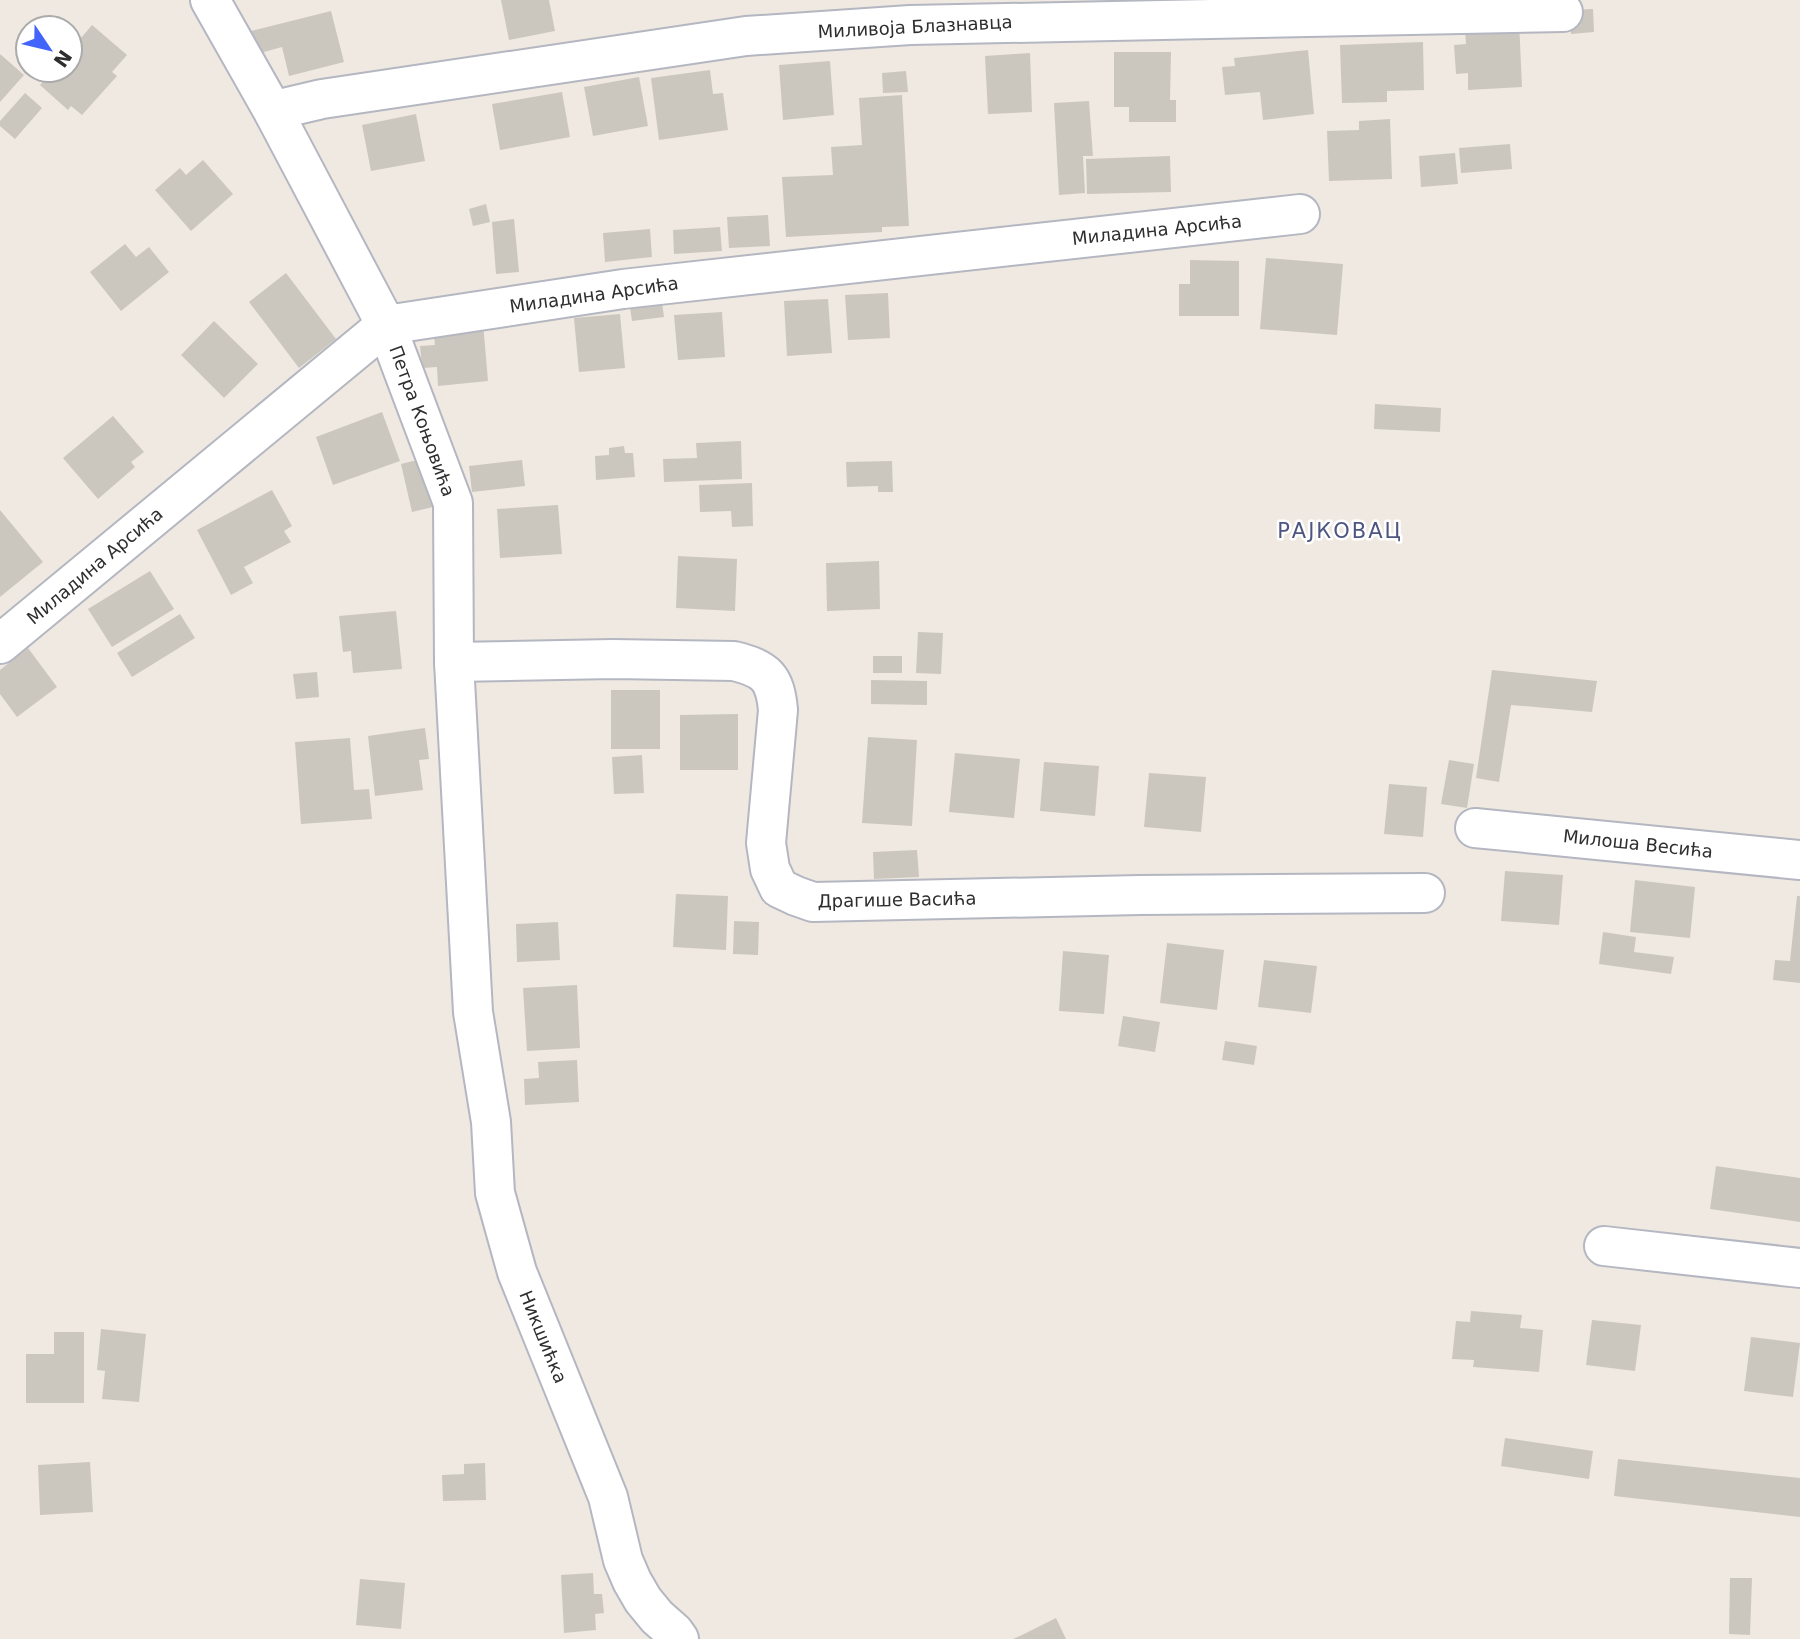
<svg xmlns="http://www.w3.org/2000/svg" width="1800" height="1639" viewBox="0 0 1800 1639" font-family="'DejaVu Sans',sans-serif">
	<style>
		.building { fill: #cbc7bf }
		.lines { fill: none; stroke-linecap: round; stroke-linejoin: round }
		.minor-casing { stroke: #b4b7c1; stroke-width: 42 }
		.minor { stroke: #fff; stroke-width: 38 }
		.labels { text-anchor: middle; stroke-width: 5; stroke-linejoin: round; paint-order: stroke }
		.street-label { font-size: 18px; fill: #2e2e2e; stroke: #fff }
		.quarter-label { font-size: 21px; letter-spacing: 2px; fill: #4d5680; stroke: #fff }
	</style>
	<rect width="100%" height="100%" fill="#efe9e1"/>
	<g class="building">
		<path d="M501,0h48l6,31 -46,9z"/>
		<path d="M1593,9l1,23 -23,2 -1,-24z"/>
		<path d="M331,11l13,51 -55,14 -7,-29 -29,8 -6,-23z"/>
		<path d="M1519,21l3,66 -54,3v-17l-12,1 -2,-29 12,-1 -1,-13z"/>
		<path d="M92,25l35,30 -15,17 5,4 -35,39 -11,-9 -3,4 -28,-25 13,-15h17v-19z"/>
		<path d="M1423,42l1,48 -37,1v11l-45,1 -2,-58z"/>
		<path d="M1308,50l6,64 -51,6 -3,-28 -35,3 -3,-28 13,-1 -1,-8z"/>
		<path d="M1114,52h57l-1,48h6v22h-47v-15h-15z"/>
		<path d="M1030,53l2,59 -44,2 -3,-58z"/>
		<path d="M0,54l24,21 -24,27z"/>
		<path d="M830,61l4,54 -51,5 -4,-55z"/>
		<path d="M710,70l3,24 10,-1 5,37 -69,10 -8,-62z"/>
		<path d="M906,71l2,21 -25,1 -1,-20z"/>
		<path d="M639,77l9,49 -55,10 -9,-49z"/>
		<path d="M562,92l8,45 -70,13 -8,-46z"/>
		<path d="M25,93l17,15 -27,31 -15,-13v-5z"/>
		<path d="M902,95l7,131 -27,1v5l-96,5 -4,-60 51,-2 -2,-28 31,-2 -3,-47z"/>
		<path d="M1089,101l4,55h-10l2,37 -26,2 -5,-92z"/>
		<path d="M416,114l9,47 -54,10 -9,-46z"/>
		<path d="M1390,119l2,60 -63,2 -2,-50 32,-1v-9z"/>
		<path d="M1510,144l2,25 -51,4 -2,-25z"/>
		<path d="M1455,153l3,31 -37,3 -2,-31z"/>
		<path d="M1170,156l1,36 -84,2 -1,-35z"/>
		<path d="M203,160l30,34 -42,37 -36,-41 25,-22 6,7z"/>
		<path d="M486,204l4,18 -17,4 -4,-17z"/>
		<path d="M768,215l2,31 -41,2 -2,-31z"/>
		<path d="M514,219l5,53 -23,2 -4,-52z"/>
		<path d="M720,227l2,24 -48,3 -1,-24z"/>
		<path d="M650,229l2,28 -47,5 -2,-29z"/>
		<path d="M125,244l11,13 13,-10 20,25 -48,39 -31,-39z"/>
		<path d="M1266,258l77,6 -6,71 -77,-6z"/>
		<path d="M1190,260l49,1v55h-60v-32h11z"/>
		<path d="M286,273l50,66 -37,29 -50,-66z"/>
		<path d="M660,289l4,28 -32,4 -4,-28z"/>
		<path d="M888,293l2,45 -42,2 -3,-45z"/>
		<path d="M828,299l4,54 -45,3 -3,-55z"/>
		<path d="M722,312l3,45 -47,3 -4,-45z"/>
		<path d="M620,314l5,54 -46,4 -5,-54z"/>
		<path d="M214,321l44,43 -34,34 -43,-43z"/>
		<path d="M483,323l5,58 -50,5 -1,-19 -15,1 -2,-22 15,-1 -2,-17z"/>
		<path d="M1375,404l66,4 -1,24 -66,-3z"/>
		<path d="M382,412l18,49 -67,24 -17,-48z"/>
		<path d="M113,416l31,36 -13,10 4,5 -37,32 -35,-41z"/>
		<path d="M741,441l1,38 -78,3 -1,-23 34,-1 -1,-15z"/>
		<path d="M624,446l1,7h8l2,24 -39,3 -1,-24 14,-1v-7z"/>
		<path d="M426,458l11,48 -25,6 -11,-48z"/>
		<path d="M522,460l3,26 -53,6 -3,-26z"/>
		<path d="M892,461l1,31h-15v-6l-31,1 -1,-25z"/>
		<path d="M752,483l1,43 -21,1 -1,-16 -31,1 -1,-27z"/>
		<path d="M272,490l20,36 -8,5 7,11 -47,25 9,16 -22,12 -34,-65z"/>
		<path d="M558,505l4,49 -62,4 -3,-49z"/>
		<path d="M0,510l43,52 -43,35z"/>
		<path d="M678,556l59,3 -2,52 -59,-3z"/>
		<path d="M879,561l1,48 -53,2 -1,-48z"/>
		<path d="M150,571l24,38 -62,38 -24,-38z"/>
		<path d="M396,611l6,58 -49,4 -2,-22 -8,1 -4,-36z"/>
		<path d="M180,614l15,24 -63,39 -15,-24z"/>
		<path d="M918,632l25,1 -2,41 -25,-1z"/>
		<path d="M28,648l29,39 -40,30 -17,-23v-24z"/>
		<rect x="873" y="656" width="29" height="17"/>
		<path d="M1492,670l105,11 -5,31 -81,-7 -12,77 -23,-4z"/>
		<path d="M317,672l2,25 -23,2 -3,-25z"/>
		<path d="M871,680l56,1v24l-56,-1z"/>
		<rect x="611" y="690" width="49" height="59"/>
		<path d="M738,714v56h-58v-55z"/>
		<path d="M425,728l4,31 -10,1 4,30 -48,6 -7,-60z"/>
		<path d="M868,737l49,3 -5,86 -50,-3z"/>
		<path d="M350,738l4,52 15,-1 3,30 -71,5 -6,-82z"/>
		<path d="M955,753l65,6 -6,59 -65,-6z"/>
		<path d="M642,755l2,38 -30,1 -2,-37z"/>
		<path d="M1449,760l25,4 -7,44 -26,-4z"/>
		<path d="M1044,762l55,4 -4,50 -55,-5z"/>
		<path d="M1149,773l57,4 -5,55 -57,-5z"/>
		<path d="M1389,784l38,3 -4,50 -39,-3z"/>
		<path d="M917,850l2,27 -45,2 -1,-27z"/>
		<path d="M1505,871l58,4 -4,50 -58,-4z"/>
		<path d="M1635,880l60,7 -5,51 -60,-6z"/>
		<path d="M676,894l52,2 -2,54 -53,-3z"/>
		<path d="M1797,896h3v87l-27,-3 2,-20 15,1z"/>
		<path d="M734,921l25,1 -1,33 -25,-1z"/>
		<path d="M558,922l2,38 -43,2 -1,-38z"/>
		<path d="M1603,932l33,5 -2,15 40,5 -3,17 -72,-10z"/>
		<path d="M1167,943l57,7 -7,60 -57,-7z"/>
		<path d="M1063,951l46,4 -5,59 -45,-3z"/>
		<path d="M1264,960l53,6 -6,47 -53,-6z"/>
		<path d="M577,985l3,63 -53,3 -4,-63z"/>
		<path d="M1123,1016l37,6 -5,30 -37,-6z"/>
		<path d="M1225,1041l32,5 -3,19 -32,-5z"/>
		<path d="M577,1060l2,42 -54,3 -1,-26 15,-1 -1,-16z"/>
		<path d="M1716,1166l84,12v44l-90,-13z"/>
		<path d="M1471,1311l51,4 -2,13 23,2 -4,42 -66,-5 1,-7 -22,-1 4,-38 14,1z"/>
		<path d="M1592,1320l49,5 -6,46 -49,-6z"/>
		<path d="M101,1329l45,5 -7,68 -37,-3 3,-28 -8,-1z"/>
		<path d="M54,1332h30v71h-58v-49h28z"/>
		<path d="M1751,1337l49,6 -7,54 -49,-6z"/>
		<path d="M1505,1438l88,13 -4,28 -88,-13z"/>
		<path d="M1618,1459l182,19v39l-186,-21z"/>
		<path d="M90,1462l3,50 -53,3 -2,-50z"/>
		<path d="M485,1463l1,37 -43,1 -1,-26 22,-1v-10z"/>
		<path d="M593,1573l1,21h8l2,19 -9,1 1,16 -32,3 -3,-58z"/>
		<path d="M1730,1578h22l-2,57 -21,-1z"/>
		<path d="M360,1579l45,4 -4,46 -45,-4z"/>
		<path d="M1056,1618l10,21h-53l11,-5z"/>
	</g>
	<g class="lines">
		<g class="minor-casing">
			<g id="minor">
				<path d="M210,0l64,113 112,212 67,178 1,159 19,350 18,110 4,71 22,79 91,225 15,63 9,21 11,19 14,17 17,15 5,7"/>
				<path d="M274,113l14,-6 34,-8 424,-63 164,-11 653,-13"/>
				<path d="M0,644l386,-319 237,-36 677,-75"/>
				<path d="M454,662l159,-3 121,2c32,8 41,16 44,49l-12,133 4,26 9,19 17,8 17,6 327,-7 285,-2"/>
				<path d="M1475,828l325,32"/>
				<path d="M1604,1246l196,22"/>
			</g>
		</g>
		<use href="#minor" class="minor"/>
	</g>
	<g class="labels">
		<g class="street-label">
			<text transform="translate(915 27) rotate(-3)" y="6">Миливоја Блазнавца</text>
			<text transform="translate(1157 230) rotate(-6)" y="6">Миладина Арсића</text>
			<text transform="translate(594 295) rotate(-8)" y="6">Миладина Арсића</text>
			<text transform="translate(422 421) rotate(70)" y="6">Петра Коњовића</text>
			<text transform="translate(95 566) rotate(-40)" y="6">Миладина Арсића</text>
			<text transform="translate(1638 844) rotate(6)" y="6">Милоша Весића</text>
			<text transform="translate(897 900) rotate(-1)" y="6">Драгише Васића</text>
			<text transform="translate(543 1337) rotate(68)" y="6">Никшићка</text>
		</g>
		<g class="quarter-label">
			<text x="1340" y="538">РАЈКОВАЦ</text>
		</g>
	</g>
	<g transform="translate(49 49) rotate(125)"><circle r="33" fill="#ffffff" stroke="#ababab" stroke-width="2"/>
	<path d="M0-5L12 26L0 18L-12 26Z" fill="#4264fb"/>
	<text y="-10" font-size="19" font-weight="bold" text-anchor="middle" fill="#2e2e2e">N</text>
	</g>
</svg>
